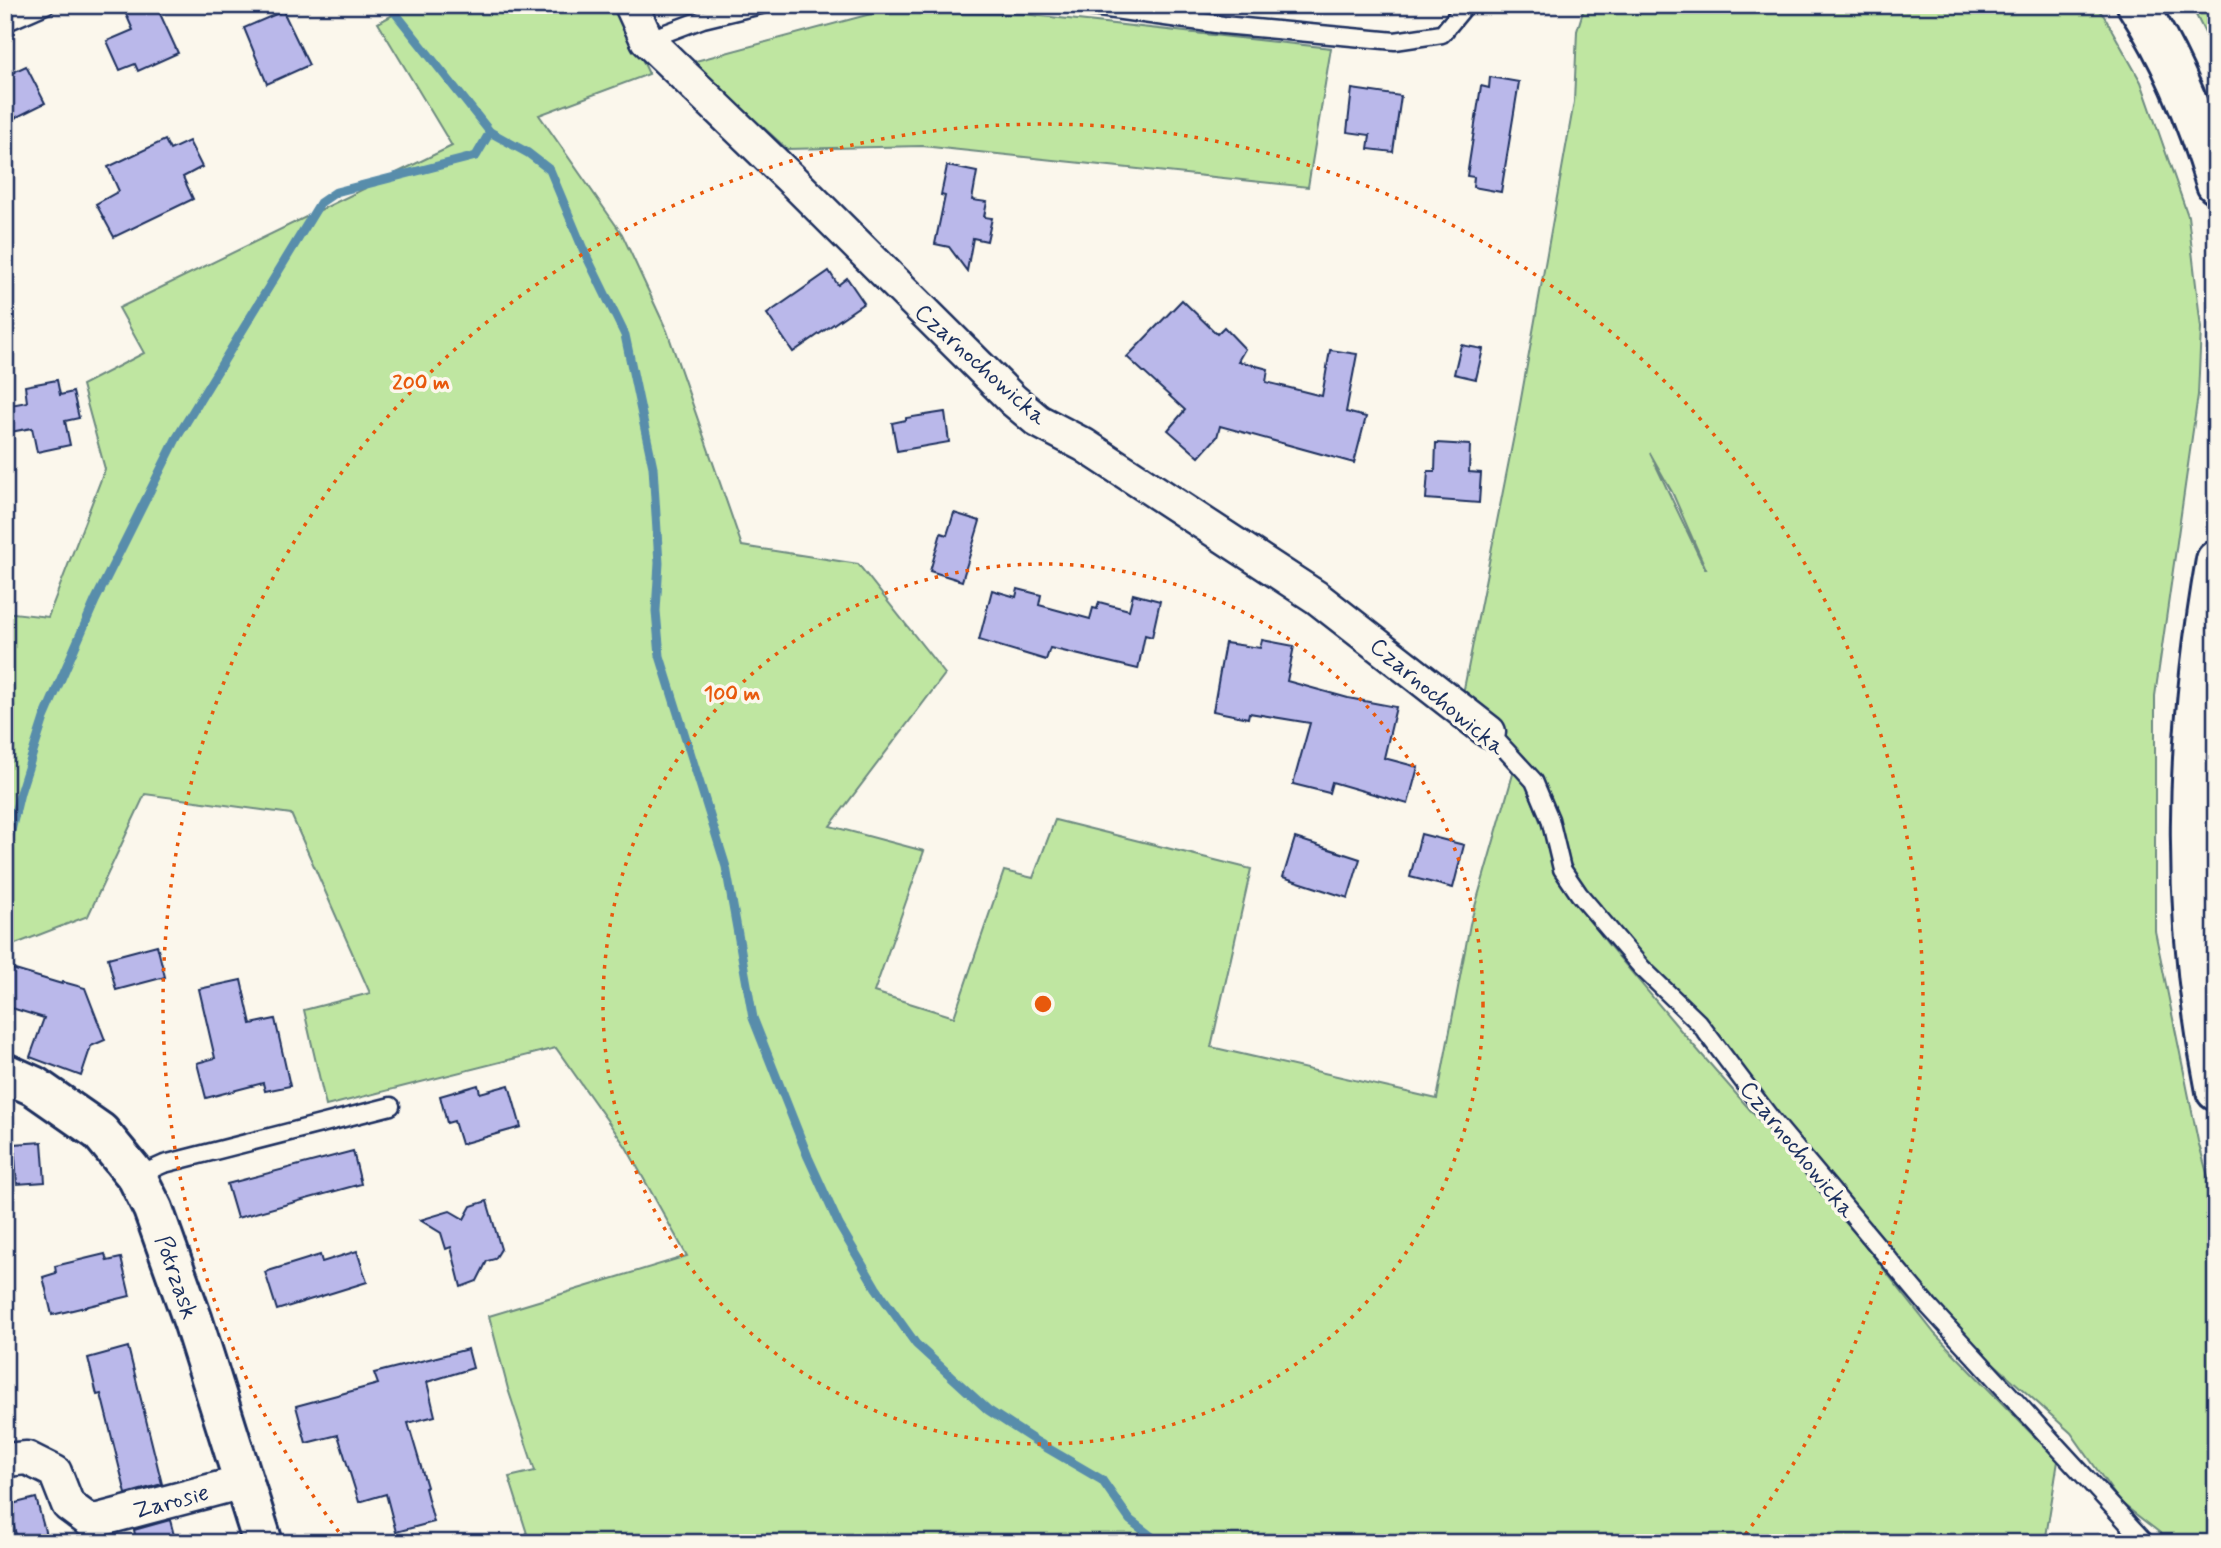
<svg xmlns="http://www.w3.org/2000/svg" width="2221" height="1548" viewBox="0 0 2221 1548" font-family="Mynerve,sans-serif">
	<style>
		.green { fill: #bfe6a1; stroke: #6d8a80; stroke-width: 2; fill-rule: evenodd }
		.lines { fill: none; stroke-linecap: round; stroke-linejoin: round }
		.stream { stroke: #588dab; stroke-width: 9 }
		.building { fill: #bab8ea; stroke: #1b2f5e; stroke-width: 2 }
		.lane-casing { stroke: #1b2f5e; stroke-width: 21 }
		.street-casing { stroke: #1b2f5e; stroke-width: 37 }
		.secondary-casing { stroke: #1b2f5e; stroke-width: 44 }
		.lane { stroke: #fbf7ec; stroke-width: 16 }
		.street { stroke: #fbf7ec; stroke-width: 32 }
		.secondary { stroke: #fbf7ec; stroke-width: 38 }
		.ring { fill: none; stroke: #e8590c; stroke-width: 3.5; stroke-dasharray: 3.5 7 }
		.labels { text-anchor: middle; stroke-width: 7; stroke-linejoin: round; paint-order: stroke }
		.street-label { font-size: 24px; fill: #1b2f5e; stroke: #fbf7ec }
		.centre { fill: #e8590c; stroke: #fbf7ec; stroke-width: 3.5 }
		.ring-label { font-size: 21px; text-anchor: middle; font-weight: bold; fill: #e8590c; stroke: #fbf7ec; stroke-width: 7; stroke-linejoin: round; paint-order: stroke }
	</style>
	<rect width="100%" height="100%" fill="#fbf7ec"/>
	<filter id="ink" filterUnits="userSpaceOnUse"><feTurbulence type="fractalNoise" baseFrequency=".0143" numOctaves="2"/><feDisplacementMap in="SourceGraphic" scale="14" xChannelSelector="R" yChannelSelector="G"/><feConvolveMatrix kernelMatrix="1 2 1 2 8 2 1 2 1" color-interpolation-filters="sRGB"/></filter>
	<g filter="url(#ink)">
		<g class="green">
			<path d="M411,5h206l32,69 -110,41 83,119 45,97 75,215 116,18 87,110 -115,152 94,25 -50,141 80,25 50,-146 29,7 22,-58 196,49 -40,178 226,52 33,-175 45,-157 10,14 38,102 44,60 75,89 152,174 101,128 123,127 -13,82h-1515l-21,-66 26,-6 -27,-82 -19,-73 198,-60 -61,-109 -70,-99 -230,58 -22,-96 66,-17 -79,-179 -146,-20 -57,122 -83,32v-336l43,5 57,-148 -23,-84 62,-32 -25,-45 333,-162 -74,-123z"/>
			<path d="M1585,5h509l10,11 37,66 47,134 13,112 -3,67 -43,301v235l43,210 18,64v338h-48l-4,-7 -44,-34 -49,-69 -130,-117 -318,-374 -49,-69 -44,-108 -69,-61 58,-294 55,-308 3,-71zM1650,453l22,39 34,77h-1z"/>
			<path d="M2191,5h25v50z"/>
			<path d="M878,12l145,2 308,34 -23,139 -386,-41 -135,3 -95,-87z"/>
		</g>
		<g class="lines">
			<g class="stream">
				<path d="M389,5l101,127 38,21 22,17 33,79 42,86 28,132 6,96 -3,48 4,45 66,211 27,151 55,139 31,68 37,63 40,56 72,66 49,32 65,38 28,40 30,23"/>
				<path d="M5,856l15,-63 24,-75 51,-117 81,-162 144,-236 16,-11 140,-36 14,-24"/>
			</g>
		</g>
		<g class="building">
			<path d="M122,5h34l22,48 -40,18 -3,-7 -15,6 -13,-29 26,-11z"/>
			<path d="M283,11l26,54 -42,19 -23,-56z"/>
			<path d="M26,66l19,37 -40,20v-47z"/>
			<path d="M1490,77l29,5 -18,110 -28,-5 1,-10 -7,-1 14,-90 8,2z"/>
			<path d="M1352,89l49,7 -8,56 -25,-3 2,-14 -23,-3z"/>
			<path d="M165,140l5,10 19,-9 13,26 -19,10 10,22 -79,38 -18,-33 23,-13 -11,-24z"/>
			<path d="M947,166l30,6 -5,28 15,2 -3,15 8,1 -5,23 -14,-3 -6,33 -18,-24 -14,-3 10,-48 -4,-1z"/>
			<path d="M829,271l9,14 9,-7 17,25 -71,49 -26,-38z"/>
			<path d="M1182,300l35,34 7,-7 21,22 -7,12 30,8 -2,13 56,14 8,-46 27,4 -11,58 20,5 -12,46 -134,-37 -3,11 -18,20 -31,-27 17,-20 -58,-53z"/>
			<path d="M1461,345l22,4 -7,30 -22,-5z"/>
			<path d="M57,380l3,15 13,-3 6,26 -14,3 5,24 -33,7 -5,-24 -27,5v-27l22,-4 -2,-16z"/>
			<path d="M945,412l4,30 -52,9 -5,-28 14,-3v-2z"/>
			<path d="M1436,443l34,2 -1,27 12,1 -2,30 -53,-4 2,-28h7z"/>
			<path d="M954,513l26,8 -18,60 -32,-10 11,-38 6,2z"/>
			<path d="M1018,589l23,6 -2,10 51,14 3,-11 4,1 2,-7 30,8 4,-16 27,7 -8,36 -7,-2 -7,34 -88,-21 -4,12 -67,-20 13,-50 24,7z"/>
			<path d="M1262,640l32,6 -7,35 61,17 48,9 -12,51 34,9 -10,37 -76,-22 -3,11 -36,-9 17,-61 -61,-10 -1,5 -35,-7 12,-68 35,5z"/>
			<path d="M1421,834l43,11 -11,43 -43,-11z"/>
			<path d="M1295,838l65,21 -12,39 -65,-21z"/>
			<path d="M157,945l8,32 -49,13 -8,-32z"/>
			<path d="M5,967l57,17 1,-2 22,6 20,52 -14,6 -10,30 -51,-19 14,-39 -39,-12z"/>
			<path d="M241,980l10,44 24,-5 15,67 -25,5 -2,-8 -57,15 -9,-35 18,-5 -16,-69z"/>
			<path d="M478,1085l2,8 29,-8 12,42 -60,17 -7,-23 -7,2 -7,-27z"/>
			<path d="M42,1142l3,40 -28,2 -3,-40z"/>
			<path d="M353,1151l8,33 -124,34 -10,-34z"/>
			<path d="M487,1201l14,48 -6,10 -8,2 -10,20 -16,6 -10,-40 -5,2 -5,-16 -21,-13 30,-9 14,8 7,-13z"/>
			<path d="M357,1251l10,31 -90,28 -12,-38 55,-17 2,7z"/>
			<path d="M105,1254l2,7 14,-3 9,38 -78,19 -9,-38 13,-4 -1,-7z"/>
			<path d="M128,1347l34,137 -36,10 -25,-100 -4,1 -9,-37z"/>
			<path d="M468,1349l5,19 -46,14 8,34 -27,7 19,64 -2,1 9,34 -38,10 -10,-38 -27,8 -21,-67 -32,8 -10,-37 82,-22 -4,-11z"/>
			<path d="M36,1498l10,37 -28,7 -10,-37z"/>
			<path d="M170,1520l6,23h-39l-3,-13z"/>
		</g>
		<g class="lines">
			<g class="lane-casing">
				<g id="lane">
					<path d="M1078,5l145,20 172,16 47,-7 24,-29"/>
					<path d="M5,23l41,-18"/>
					<path d="M647,40l56,-21 58,-14"/>
					<path d="M1489,732l45,49 16,38 12,50 17,25 63,74 57,55 74,98 156,186 217,236"/>
					<path d="M137,1176l27,-12 227,-58"/>
				</g>
			</g>
			<g class="street-casing">
				<g id="street">
					<path d="M631,5l16,35 142,137 224,223 25,21 46,24 232,152 173,135"/>
					<path d="M5,1460l22,-2 28,14 13,33 23,17 152,-40"/>
				</g>
			</g>
			<g class="secondary-casing">
				<g id="secondary">
					<path d="M2137,5c36,55 60,116 79,179"/>
					<path d="M2216,560c-31,179 -36,352 0,531"/>
					<path d="M5,1073l29,13 66,46 37,45 16,32 40,112 70,222"/>
				</g>
			</g>
			<use href="#lane" class="lane"/>
			<use href="#street" class="street"/>
			<use href="#secondary" class="secondary"/>
		</g>
	</g>
	<g class="ring">
		<circle cx="1043" cy="1004" r="440"/>
		<path d="M345 1540A880 880 0 1 1 1741 1540"/>
	</g>
	<g class="labels">
		<g class="street-label">
			<text transform="translate(981 364) rotate(42)" y="8">Czarnochowicka</text>
			<text transform="translate(1438 696) rotate(40)" y="8">Czarnochowicka</text>
			<text transform="translate(1798 1149) rotate(51)" y="8">Czarnochowicka</text>
			<text transform="translate(177 1277) rotate(71)" y="8">Potrzask</text>
			<text transform="translate(171 1501) rotate(-15)" y="8">Zarosie</text>
		</g>
	</g>
	<circle cx="1043" cy="1004" r="10" class="centre"/>
	<g class="ring-label">
		<text x="421" y="389">200 m</text>
		<text x="732" y="700">100 m</text>
	</g>
	<rect width="2221" height="1548" fill="none" stroke="#fbf7ec" stroke-width="28"/>
	<rect x="14" y="14" width="2193" height="1520" fill="none" stroke="#1b2f5e" stroke-width="2.5" filter="url(#ink)"/>
</svg>
